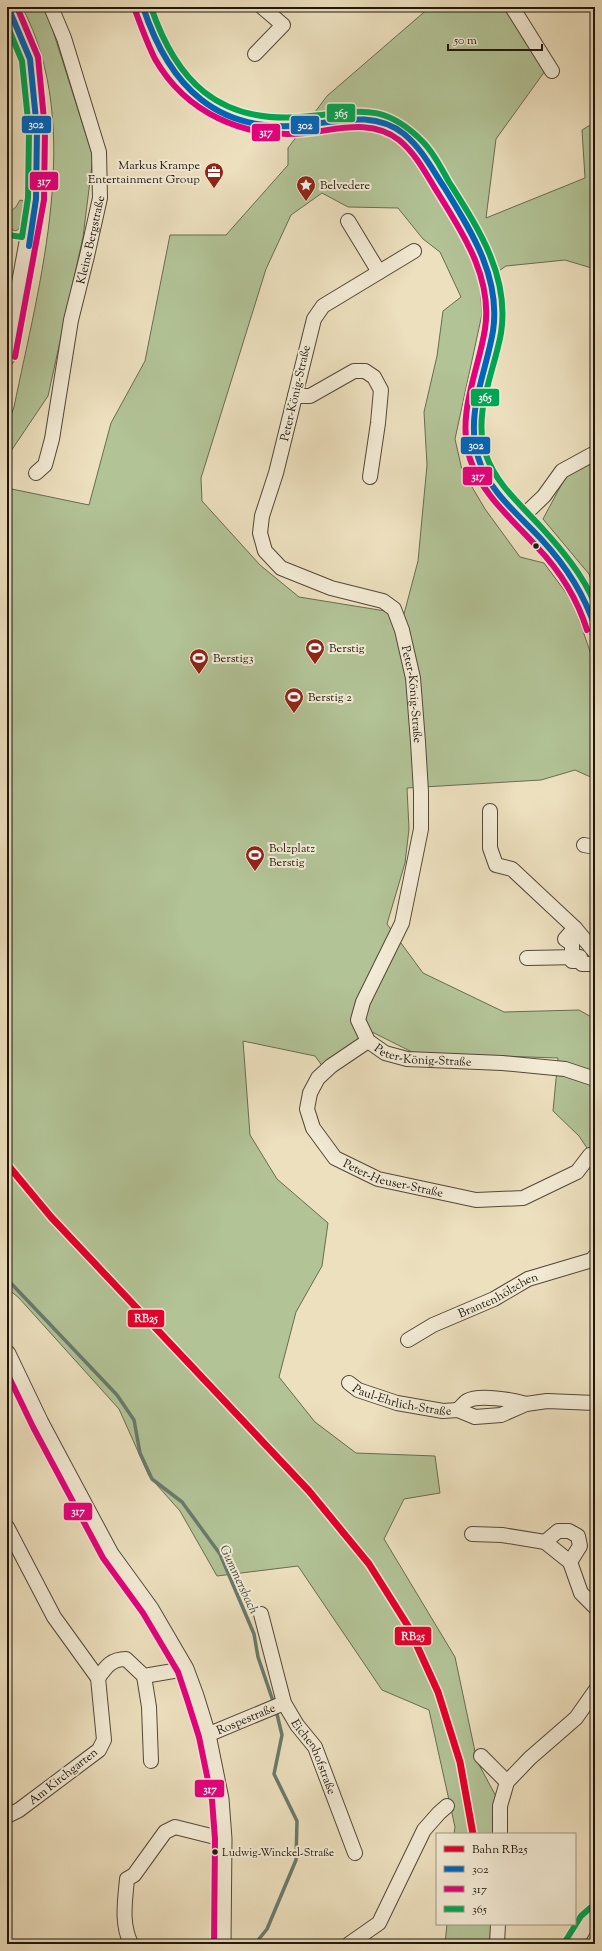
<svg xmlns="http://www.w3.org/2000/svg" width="602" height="1951" viewBox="0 0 602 1951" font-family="'Sorts Mill Goudy',serif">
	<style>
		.green { fill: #b2c396; stroke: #686c52; fill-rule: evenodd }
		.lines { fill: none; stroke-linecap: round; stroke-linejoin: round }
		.stream { stroke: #687a6d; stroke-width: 3.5 }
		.minor-casing { stroke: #524839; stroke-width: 16 }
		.tertiary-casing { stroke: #524839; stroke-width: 19 }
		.minor { stroke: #f3ebd5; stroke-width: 14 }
		.tertiary { stroke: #f3ebd5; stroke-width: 17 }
		.bus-1-casing { stroke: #f3ebd5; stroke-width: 9 }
		.bus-2-casing { stroke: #f3ebd5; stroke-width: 9 }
		.bus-3-casing { stroke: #f3ebd5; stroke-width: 9 }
		.bus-1 { stroke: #0065bd; stroke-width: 6 }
		.bus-2 { stroke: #e5007d; stroke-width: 6 }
		.bus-3 { stroke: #00a651; stroke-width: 6 }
		.rail-1-casing { stroke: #f3ebd5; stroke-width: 10 }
		.rail-1 { stroke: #e4002b; stroke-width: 7 }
		.bus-dot { fill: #1e160d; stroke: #f3ebd5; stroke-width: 1.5 }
		.labels { text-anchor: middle; stroke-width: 4; stroke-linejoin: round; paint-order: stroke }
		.bus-label { font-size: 11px; fill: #1e160d; stroke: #f3ebd5; text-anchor: start }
		.poi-label { font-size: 12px; fill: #1e160d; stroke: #f3ebd5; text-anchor: start }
		.street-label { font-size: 12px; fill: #1e160d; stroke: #f3ebd5 }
		.water-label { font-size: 13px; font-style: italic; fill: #495045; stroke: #f3ebd5 }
		.line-badge { stroke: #f3ebd5; stroke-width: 1.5 }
		.badge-label { font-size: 11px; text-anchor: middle; font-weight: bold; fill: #fff }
	</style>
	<rect width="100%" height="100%" fill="#ede0be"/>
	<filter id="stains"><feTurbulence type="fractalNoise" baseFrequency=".005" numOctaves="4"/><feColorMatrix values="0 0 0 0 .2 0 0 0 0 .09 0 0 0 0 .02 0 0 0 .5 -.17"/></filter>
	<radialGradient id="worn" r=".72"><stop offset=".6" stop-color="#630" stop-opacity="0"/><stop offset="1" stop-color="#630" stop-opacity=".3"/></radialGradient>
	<g class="green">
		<path d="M22,7h21l5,8 45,142 -10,80 -35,159 -41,61v-29l7,-21c25,-123 71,-282 8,-400z"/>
		<path d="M430,7h76l39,64 -49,68 -10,79 99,-40 -3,-48 13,-8v147l-30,-9 -59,6 -26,18 2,30 -27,125 7,31 23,39 35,48 24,6 29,39 22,64v113l-20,-9 -34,10 -134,8 2,41 -4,34 -18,61 36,49 81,39 75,-2 16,9v141l-16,-24 -26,-25 5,-53 -144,-5 -42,-21 -49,35 -8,-11 -72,-15 7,94 27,44 51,44 -6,43 -26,46 -17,65 36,45 41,31 79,3 5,37 -36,6 -20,40 71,118 22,104 21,39 -1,34h-43l1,-7 -26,-117 -47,-20 -84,-124 -81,10 -37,-65 -31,-35 -30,-67 -100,-111 -12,-10v-800l82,17 22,-82 34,-62 25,-126h56l62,-70v-17l39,-52zM322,193l26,14 50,1 25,31 17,13 21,45 -18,14 -6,45 -13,56 3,53 -9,96 -14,53 -105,-17 -39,-32 -58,-64 -1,-23 65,-209 25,-54z"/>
		<path d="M20,200l4,1 -5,28 -4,2 -8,-4v-13l9,-7z"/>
		<path d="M595,462v129l-6,-17 -46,-55 23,-43z"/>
		<path d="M447,1924h47l-1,20h-48z"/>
	</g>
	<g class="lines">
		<g class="stream">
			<path d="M7,1279l110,116 17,25 6,33 12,26 30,23 38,52 34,80 4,23 16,47"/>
			<path d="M255,1944l12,-15 29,-69 1,-39 -23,-47 8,-39 -6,-25"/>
		</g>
		<g class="minor-casing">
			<g id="minor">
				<path d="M512,7l40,64"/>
				<path d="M255,54l28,-29 -21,-18"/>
				<path d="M348,221l31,51"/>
				<path id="s1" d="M414,251l-91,55 -9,13 -38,154 -14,43 -2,17 5,18 16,17 50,20 52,13 11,8 8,21 11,48 5,64 3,50v37l-19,94 -39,79 -5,18 10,21 17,12 22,6 95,4 63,6 30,10"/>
				<path d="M295,396h15l44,-25h11l9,6 7,13 -3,33 -8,54"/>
				<path id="s2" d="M36,473l9,-8 7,-26 19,-119 16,-64 13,-58 -1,-46 -35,-114 -13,-31"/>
				<path d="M521,518l23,-22 18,-25 33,-18"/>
				<path d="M490,811v37l6,17 16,4 63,59 -10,11 7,5v17h10v3h13"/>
				<path d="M584,845l11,2"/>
				<path d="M575,928l20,24"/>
				<path d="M527,958l53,-1"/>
				<path id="s3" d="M368,1041l-37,25 -13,12 -8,15 -3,16 6,19 22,30 43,21 98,21 47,-2 54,-26 13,-17"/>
				<path id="s4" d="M408,1340l25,-15 61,-26 34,-20 64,-19 3,-4"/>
				<path id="s5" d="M349,1383l9,7 39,13 46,8 15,-1 17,7 26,-2 25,-11 21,-3 48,2"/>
				<path d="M458,1410c3,-3 6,-7 9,-9 12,-7 46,-1 59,3"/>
				<path d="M7,1527l47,90 44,61 6,62 -5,10 -80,60 -12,6"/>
				<path d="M472,1534l30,1 43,7 25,20 11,31 14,14"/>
				<path d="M545,1542l13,-11h11l9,5 2,10 -10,16"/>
				<path id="s6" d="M261,1614l23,89 13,22 18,22 40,106"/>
				<path d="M144,1676l5,31 2,54"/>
				<path d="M98,1678c8,-11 13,-19 28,-19l18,17 41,-7"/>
				<path id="s7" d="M207,1735l77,-32"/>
				<path d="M481,1756l26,26"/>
				<path d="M500,1834v-28l7,-24 23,-24 46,-40 19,-27"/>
				<path d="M131,1944c-10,-21 -6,-42 -4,-65l7,-4 31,-43 10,-5 48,12"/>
				<path d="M349,1944l30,-21 45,-93 15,-17 8,-7"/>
				<path d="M497,1944l1,-20"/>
			</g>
		</g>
		<g class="tertiary-casing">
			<g id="tertiary">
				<path d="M143,7c19,70 65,119 141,119 54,0 93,-28 136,24 10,12 17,28 26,41 26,42 57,87 47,139 -7,42 -29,83 -15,127 11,34 42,58 65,84 23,25 42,53 52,86"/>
				<path d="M7,356l29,-157 1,-69 -7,-71 -22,-52"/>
				<path d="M7,1354l33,69 70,131 40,55 35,60 10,27 12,39 13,64 3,40 -1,105"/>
				<path d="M573,1944l14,-23 8,-7"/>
			</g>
		</g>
		<use href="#minor" class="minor"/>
		<use href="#tertiary" class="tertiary"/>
		<g class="bus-1-casing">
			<g id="bus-1">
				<path d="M8,7l22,52 7,71 -1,69 -7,47"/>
				<path d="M143,7c26,79 74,128 163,118 34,-4 69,-14 98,9 18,15 28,35 40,53 27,44 57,90 49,144 -7,42 -28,83 -15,126 10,34 41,58 64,83 24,26 42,54 53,87"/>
			</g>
		</g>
		<g class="bus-2-casing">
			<g id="bus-2">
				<path d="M135,10c6,16 12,33 20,49 31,54 89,80 150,74 32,-3 66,-15 94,7 17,14 26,32 37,50 26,42 57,87 49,139 -7,44 -29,85 -15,130 12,36 43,61 67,88 23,24 40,51 50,83"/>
				<path d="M15,357l29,-157 1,-70 -7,-73 -21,-50"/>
				<path d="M7,1373l26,54 70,131 40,55 35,59 9,27 12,38 13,63 3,39 -1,105"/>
			</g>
		</g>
		<g class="bus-3-casing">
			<g id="bus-3">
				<path d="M151,7c25,74 67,116 149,110 54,-3 80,-19 123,25 11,11 18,26 26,40 29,46 61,94 52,151 -7,40 -29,81 -15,122 10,29 35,50 55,72 21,23 42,48 54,77"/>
				<path d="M7,25l15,36 7,69 -1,68 -6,39 -14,-2"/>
				<path d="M566,1940l15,-24 9,-8"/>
			</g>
		</g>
		<use href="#bus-1" class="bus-1"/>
		<use href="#bus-2" class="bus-2"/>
		<use href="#bus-3" class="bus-3"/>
		<g class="rail-1-casing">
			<path id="rail-1" d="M7,1164l44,53 258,274 60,73 39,62 30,66 22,70 13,72"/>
		</g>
		<use href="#rail-1" class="rail-1"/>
	</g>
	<defs>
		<g id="office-pin" transform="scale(1)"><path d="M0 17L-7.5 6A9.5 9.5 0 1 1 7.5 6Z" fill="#8f2418" stroke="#f3ebd5"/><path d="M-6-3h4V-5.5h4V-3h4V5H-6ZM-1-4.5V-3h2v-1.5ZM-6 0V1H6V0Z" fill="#fff"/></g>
		<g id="sight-pin" transform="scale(1)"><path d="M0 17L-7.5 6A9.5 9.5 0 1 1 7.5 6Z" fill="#8f2418" stroke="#f3ebd5"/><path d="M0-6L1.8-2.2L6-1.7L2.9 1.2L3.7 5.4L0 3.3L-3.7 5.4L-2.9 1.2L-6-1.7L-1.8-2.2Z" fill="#fff"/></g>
		<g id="stadium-pin" transform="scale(1)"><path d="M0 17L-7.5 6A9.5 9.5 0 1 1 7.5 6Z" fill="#8f2418" stroke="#f3ebd5"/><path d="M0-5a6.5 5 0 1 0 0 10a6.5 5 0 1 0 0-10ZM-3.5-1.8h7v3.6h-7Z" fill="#fff"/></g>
	</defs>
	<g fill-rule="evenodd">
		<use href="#office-pin" x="214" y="172"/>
		<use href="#sight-pin" x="306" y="185"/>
		<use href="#stadium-pin" x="315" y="648"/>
		<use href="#stadium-pin" x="199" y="658"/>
		<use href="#stadium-pin" x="294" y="697"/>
		<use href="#stadium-pin" x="255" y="855"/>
	</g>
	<g class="bus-dot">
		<circle cx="536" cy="546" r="3.5"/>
		<circle cx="215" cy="1852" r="3.5"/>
	</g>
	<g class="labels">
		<g class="bus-label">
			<text x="222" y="1856">Ludwig-Winckel-Straße</text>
		</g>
		<g class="poi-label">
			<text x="200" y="169" text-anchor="end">Markus Krampe<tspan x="200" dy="14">Entertainment Group</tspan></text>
			<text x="320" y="189">Belvedere</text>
			<text x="329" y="652">Berstig</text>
			<text x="213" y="662">Berstig3</text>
			<text x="308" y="701">Berstig 2</text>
			<text x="269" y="852">Bolzplatz<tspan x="269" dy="14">Berstig</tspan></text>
		</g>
		<g class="street-label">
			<text dy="4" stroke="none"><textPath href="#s2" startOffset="242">Kleine Bergstraße</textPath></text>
			<text transform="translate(295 393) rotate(-77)" y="4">Peter-König-Straße</text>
			<text dy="4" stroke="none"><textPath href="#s1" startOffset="594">Peter-König-Straße</textPath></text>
			<text dy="4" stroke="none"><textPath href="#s1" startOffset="1014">Peter-König-Straße</textPath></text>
			<text dy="4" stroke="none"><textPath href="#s3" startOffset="215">Peter-Heuser-Straße</textPath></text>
			<text dy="4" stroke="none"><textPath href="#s4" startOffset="101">Brantenhölzchen</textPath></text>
			<text dy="4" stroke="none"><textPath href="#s5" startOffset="57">Paul-Ehrlich-Straße</textPath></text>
			<text dy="4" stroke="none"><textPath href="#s7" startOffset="42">Rospestraße</textPath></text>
			<text dy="4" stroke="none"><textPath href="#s6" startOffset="154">Eichenhofstraße</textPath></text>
			<text transform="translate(63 1776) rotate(-38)" y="4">Am Kirchgarten</text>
		</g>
		<g class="water-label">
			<text transform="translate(240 1579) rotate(65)" y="5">Gummersbach</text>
		</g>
	</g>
	<g class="line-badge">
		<rect x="326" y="103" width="30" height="20" rx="4" fill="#00a651"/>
		<rect x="21" y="115" width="31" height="19" rx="4" fill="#0065bd"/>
		<rect x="290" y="115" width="30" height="20" rx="4" fill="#0065bd"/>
		<rect x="251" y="123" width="30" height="19" rx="4" fill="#e5007d"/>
		<rect x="29" y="171" width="30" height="20" rx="4" fill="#e5007d"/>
		<rect x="470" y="388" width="30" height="19" rx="4" fill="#00a651"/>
		<rect x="460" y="436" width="31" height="19" rx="4" fill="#0065bd"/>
		<rect x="462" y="466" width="31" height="20" rx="4" fill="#e5007d"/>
		<rect x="127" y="1309" width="38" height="19" rx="4" fill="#e4002b"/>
		<rect x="63" y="1502" width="30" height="19" rx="4" fill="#e5007d"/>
		<rect x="394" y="1626" width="38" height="20" rx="4" fill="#e4002b"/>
		<rect x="194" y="1779" width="31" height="19" rx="4" fill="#e5007d"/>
	</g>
	<g class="badge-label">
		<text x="341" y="117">365</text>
		<text x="36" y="128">302</text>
		<text x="305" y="129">302</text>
		<text x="266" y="136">317</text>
		<text x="44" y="185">317</text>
		<text x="485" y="401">365</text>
		<text x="476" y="449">302</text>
		<text x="478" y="480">317</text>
		<text x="146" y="1322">RB25</text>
		<text x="78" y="1515">317</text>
		<text x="413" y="1640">RB25</text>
		<text x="210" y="1793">317</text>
	</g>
	<rect width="602" height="1951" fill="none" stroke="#ede0be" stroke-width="24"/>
	<rect x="8" y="8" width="586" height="1935" fill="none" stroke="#1e160d" stroke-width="2"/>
	<rect x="12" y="12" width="578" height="1927" fill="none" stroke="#1e160d"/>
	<rect x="436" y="1833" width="140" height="92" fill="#f3ebd5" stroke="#9e9685"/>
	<rect x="444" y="1846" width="20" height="6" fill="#e4002b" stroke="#9e9685"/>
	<text x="472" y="1853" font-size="12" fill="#1e160d">Bahn RB25</text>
	<rect x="444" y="1866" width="20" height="6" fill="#0065bd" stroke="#9e9685"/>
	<text x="472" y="1873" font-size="12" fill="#1e160d">302</text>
	<rect x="444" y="1886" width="20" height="6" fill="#e5007d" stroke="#9e9685"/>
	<text x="472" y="1893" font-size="12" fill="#1e160d">317</text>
	<rect x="444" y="1906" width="20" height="6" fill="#00a651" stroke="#9e9685"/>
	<text x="472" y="1913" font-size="12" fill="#1e160d">365</text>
	<path d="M448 44v6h94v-6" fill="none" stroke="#1e160d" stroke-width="2"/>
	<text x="454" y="44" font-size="12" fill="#1e160d" stroke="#f3ebd5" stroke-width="3" paint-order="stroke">50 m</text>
	<rect width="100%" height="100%" filter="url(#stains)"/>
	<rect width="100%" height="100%" fill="url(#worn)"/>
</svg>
